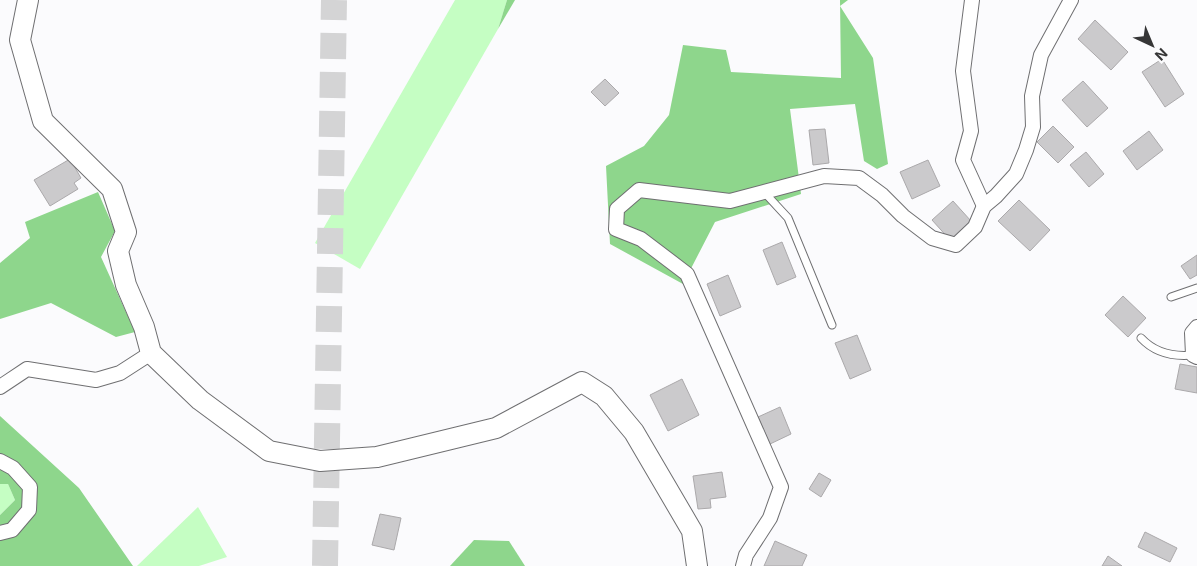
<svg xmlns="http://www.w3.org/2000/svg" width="1197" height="566" viewBox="0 0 1197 566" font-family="Inter,sans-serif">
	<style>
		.green { fill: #c5fec3 }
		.forest { fill: #8ed68c }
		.building { fill: #cbcacc; stroke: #aba9ab }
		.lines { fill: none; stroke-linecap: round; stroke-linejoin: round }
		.highway-tunnel { stroke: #d4d4d5; stroke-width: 26; stroke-dasharray: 26 13; stroke-linecap: butt }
		.lane-casing { stroke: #6f6f71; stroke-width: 9 }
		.street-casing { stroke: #6f6f71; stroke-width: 16 }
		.secondary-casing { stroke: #6f6f71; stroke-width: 22 }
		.lane { stroke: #fff; stroke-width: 7 }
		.street { stroke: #fff; stroke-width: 14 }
		.secondary { stroke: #fff; stroke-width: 20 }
	</style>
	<rect width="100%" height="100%" fill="#fbfbfd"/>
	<g class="green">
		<path d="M455,0h52l-9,29 -138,240 -45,-26z"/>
		<path d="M0,484h8l7,16 -15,15z"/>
		<path d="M198,507l29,50 -28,9h-62z"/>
	</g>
	<g class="forest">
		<path d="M507,0h8l-17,29z"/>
		<path d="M840,0h8l-8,6 33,52 15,106 -11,5 -13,-8 -9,-57 -65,5 11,85 -86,28 -32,62 -73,-40 -4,-78 38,-20 25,-31 14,-70 43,5 5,22 110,6z"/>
		<path d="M98,192l17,39 -14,26 34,75 -19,5 -65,-34 -51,16v-56l30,-25 -5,-16z"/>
		<path d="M0,416l79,72 54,78h-133v-51l15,-15 -7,-16h-8z"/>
		<path d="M474,540l35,1 16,25h-75z"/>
	</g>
	<g class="building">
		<path d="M1095,20l33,32 -17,18 -33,-31z"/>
		<path d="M1162,59l22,35 -19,13 -23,-35z"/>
		<path d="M605,79l14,14 -14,13 -14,-14z"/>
		<path d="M1083,81l25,27 -21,19 -25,-27z"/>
		<path d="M1053,126l21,21 -16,16 -21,-21z"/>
		<path d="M825,129l4,34 -16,2 -4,-35z"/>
		<path d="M1149,131l14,19 -26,20 -14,-19z"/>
		<path d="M1086,152l18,22 -15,13 -19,-22z"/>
		<path d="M70,159l11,19 -7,5 4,6 -28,17 -16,-26z"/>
		<path d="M928,160l12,26 -28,13 -12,-27z"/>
		<path d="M1019,200l31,30 -20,21 -32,-30z"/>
		<path d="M953,201l18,20 -21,19 -18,-20z"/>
		<path d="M782,242l14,35 -19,8 -14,-35z"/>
		<path d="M1197,255v20l-7,4 -9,-13z"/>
		<path d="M728,275l13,32 -21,9 -13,-32z"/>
		<path d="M1123,296l23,22 -18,19 -23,-22z"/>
		<path d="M857,335l14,35 -21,9 -15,-36z"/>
		<path d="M1180,364l17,3v26l-22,-4z"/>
		<path d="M682,379l17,36 -31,16 -18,-36z"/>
		<path d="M780,407l11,27 -21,10 -12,-27z"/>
		<path d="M722,472l4,25 -16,2 1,9 -13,1 -5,-33z"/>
		<path d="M819,473l12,7 -10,17 -12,-8z"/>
		<path d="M380,514l21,4 -7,32 -22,-5z"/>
		<path d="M1145,532l32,16 -7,14 -32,-15z"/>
		<path d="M775,541l32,14 -5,11h-38z"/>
		<path d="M1108,556l14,10h-20z"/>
	</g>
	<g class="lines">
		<path class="highway-tunnel" d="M325,566l9,-566"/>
		<g class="lane-casing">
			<g id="lane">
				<path d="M763,191l25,27 44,107"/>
				<path d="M1171,297l26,-9"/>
				<path d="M1141,338c14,15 32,19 52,17"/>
			</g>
		</g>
		<g class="street-casing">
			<g id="street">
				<path d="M972,0l-9,71 8,60 -8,29 21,46"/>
				<path d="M1197,327l-5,6 1,22 4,2"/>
				<path d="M0,387l27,-18 69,11 24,-7 31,-20"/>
				<path d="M0,461l13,7 17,19 -1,23 -17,20 -12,3"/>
				<path d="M743,566l3,-11 24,-37 11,-31 -94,-213 -46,-35 -25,-10 1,-20 22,-19 91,11 94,-25 35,2 23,17 21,21 29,22 24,7 19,-18 9,-21 12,-10 20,-22 10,-24 7,-23 -1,-31 9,-41 30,-55"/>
			</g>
		</g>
		<g class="secondary-casing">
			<path id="secondary" d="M28,0l-8,40 23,81 69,68 14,43 -8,19 8,34 18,42 7,26 49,47 69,51 51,10 57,-4 119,-29 86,-46 22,14 30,36 58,99 5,35"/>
		</g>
		<use href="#lane" class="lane"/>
		<use href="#street" class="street"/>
		<use href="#secondary" class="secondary"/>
	</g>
	<g transform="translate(1152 45) rotate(136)" stroke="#fbfbfd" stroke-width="4" paint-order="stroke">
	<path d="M0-4L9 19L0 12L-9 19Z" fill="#363637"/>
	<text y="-8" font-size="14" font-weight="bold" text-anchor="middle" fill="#363637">N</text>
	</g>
</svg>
